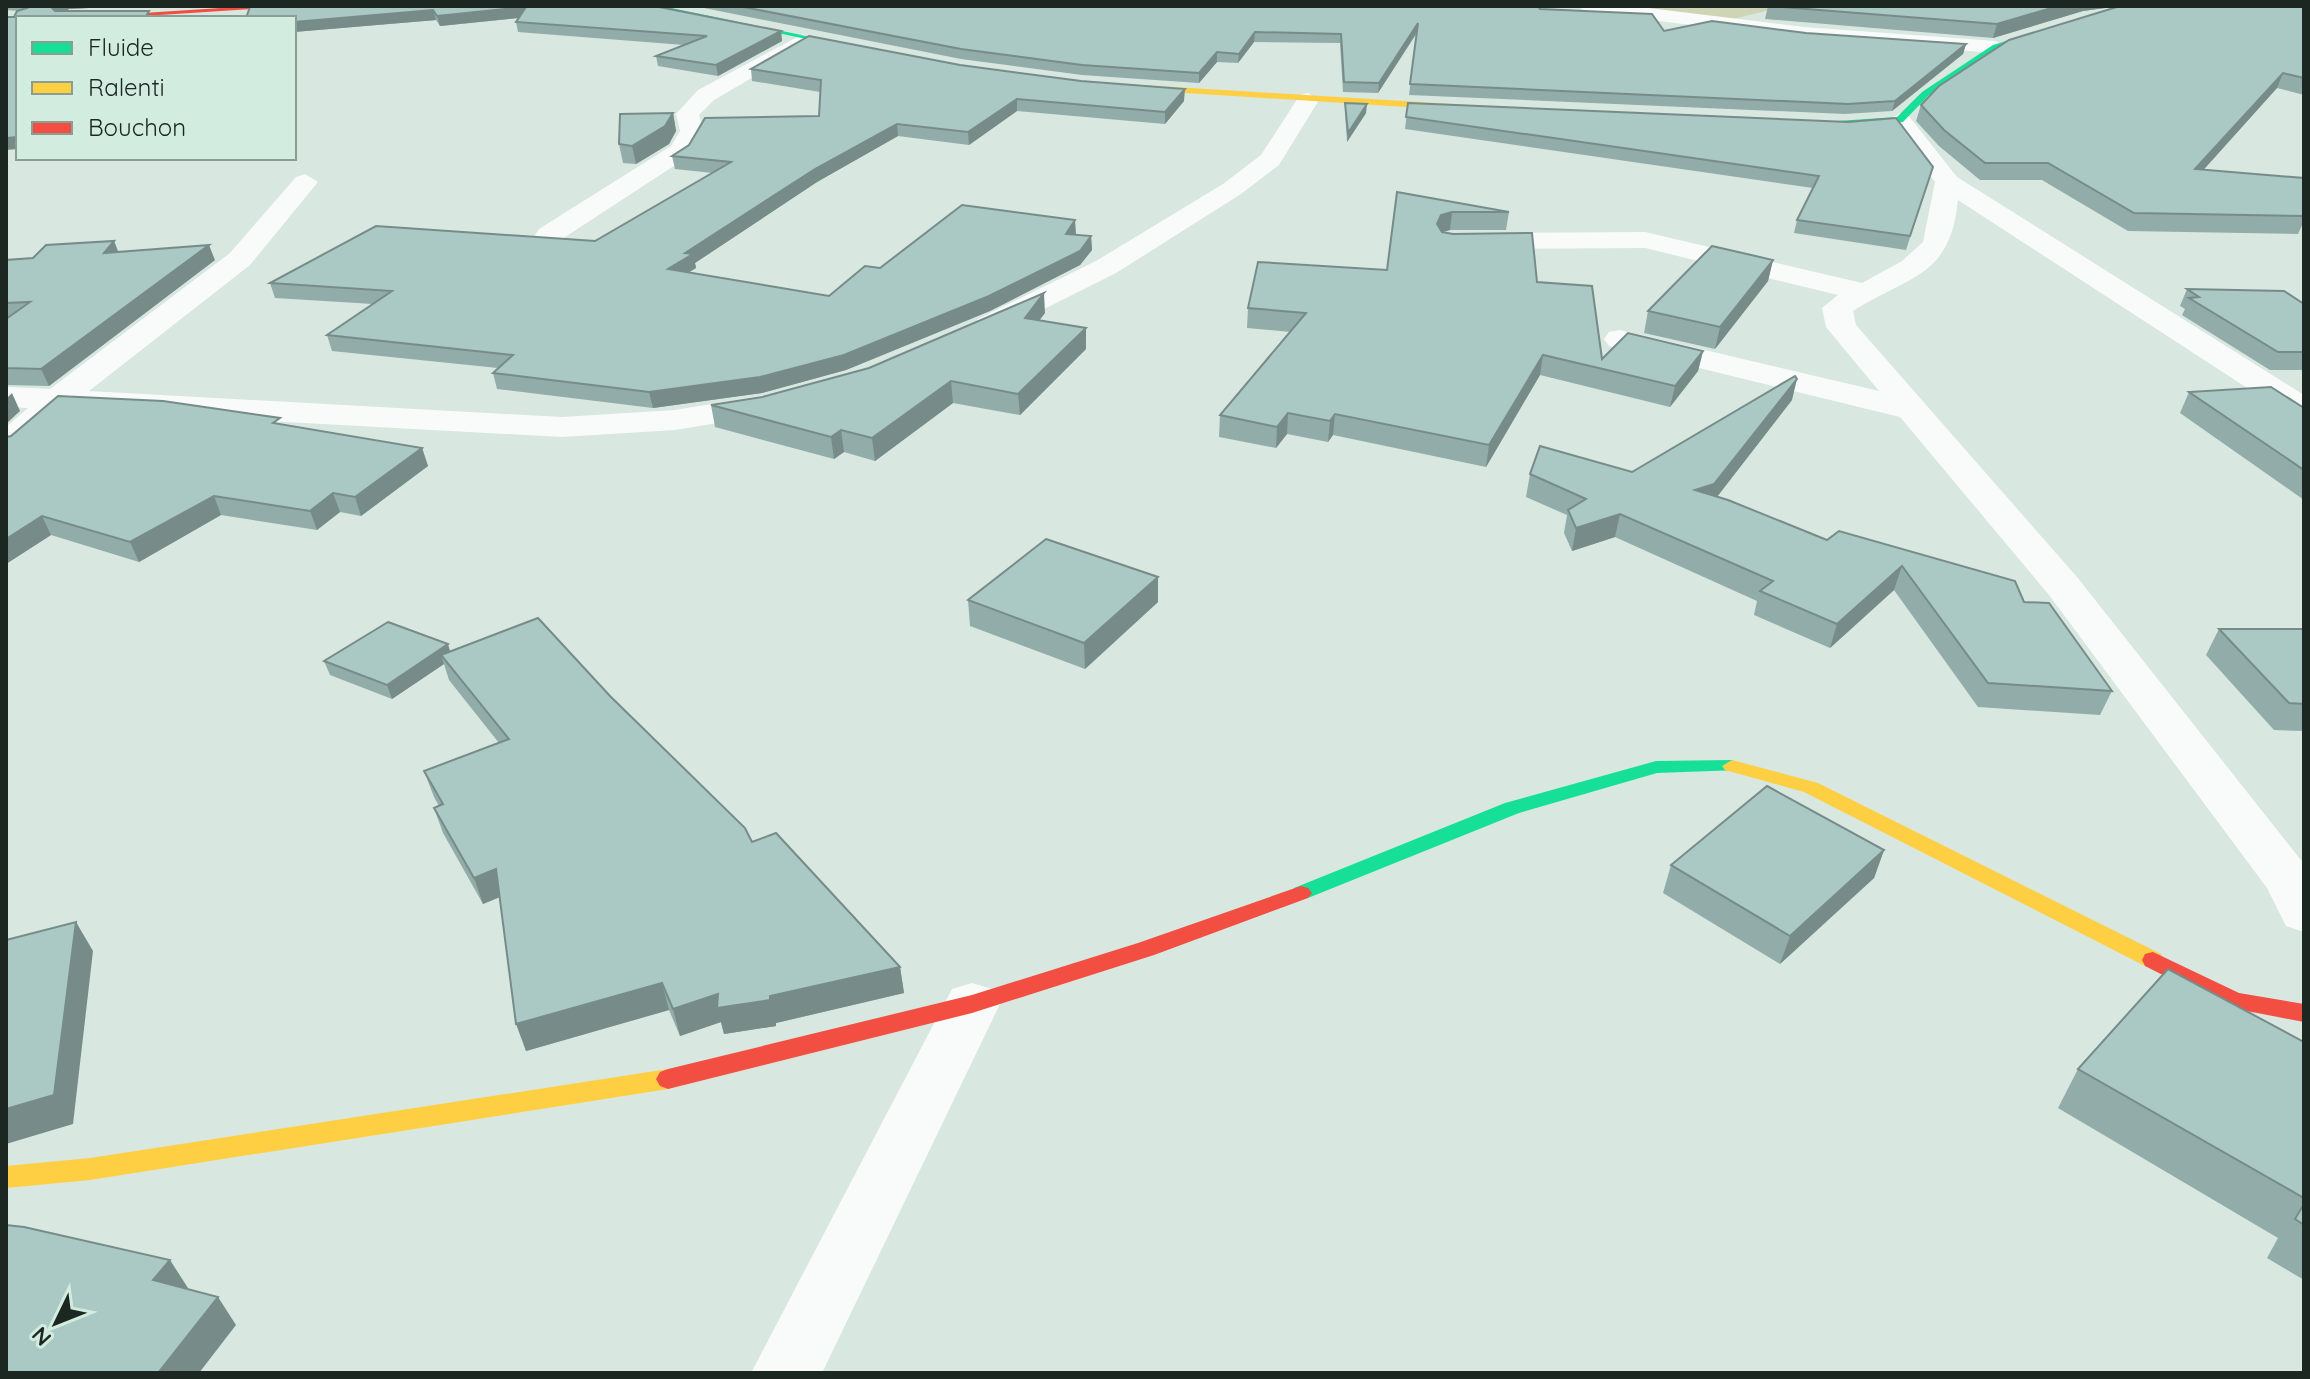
<svg xmlns="http://www.w3.org/2000/svg" width="2310" height="1379" viewBox="0 0 2310 1379" font-family="Quicksand,sans-serif">
	<style>
		.green { fill: #cdd5b5 }
		.lines { fill: none; stroke-linecap: round; stroke-linejoin: round }
		.street { fill: #f9fbfa; fill-rule: evenodd }
		.fast { fill: #16e098; fill-rule: evenodd }
		.slow { fill: #ffcf43; fill-rule: evenodd }
		.jam { fill: #f24e42; fill-rule: evenodd }
		.wall { fill: #92aca9 }
		.shaded-wall { fill: #778c89 }
		.building { fill: #aac8c4; stroke: #778c89; stroke-width: 2 }
	</style>
	<rect width="100%" height="100%" fill="#d8e7e0"/>
	<path class="green" d="M1617,6h169l-53,13z"/>
	<g class="lines">
		<g class="street">
			<path d="M1577,6h55l172,21 192,14 10,6 -10,6 -192,-14 -218,-27z"/>
			<path d="M803,34l10,6 -3,4 -96,56 -15,15 5,16 -15,25 -130,85h-20l-4,-6 4,-6 132,-83 9,-15 -4,-17 22,-24z"/>
			<path d="M1308,93l11,7 -40,65 -38,29 -125,79 -116,58h-22l-4,-6 4,-6 118,-58 127,-77 38,-29 39,-60z"/>
			<path d="M1900,113l8,2 49,62 347,218v25l-12,-3 -334,-217c-8,78 -48,75 -105,111l3,14 221,252 227,287v68l-18,-6 -19,-38 -218,-293 -149,-178 -291,-71 -5,-7 5,-7 11,-2 259,61 -53,-64 -4,-19 16,-13 -193,-47 -173,1 -10,-2 -4,-6 4,-6 10,-2 173,-1 217,51 40,-22 21,-19 12,-60 -46,-62z"/>
			<path d="M305,174l13,8 -68,83 -161,126 473,26 113,-7 96,-16 12,3 5,7 -5,7 -12,3 -96,16 -113,7 -497,-27 -47,42 -12,3v-28l22,-19 -22,-1v-20l44,2 180,-136 66,-76z"/>
			<path d="M972,983l20,6 8,15 -178,369h-71l201,-384z"/>
		</g>
		<g class="fast">
			<path d="M647,6h15l206,43 -4,2z"/>
			<path d="M2121,6h12l-134,43 -71,47 -25,26 -66,5 -5,-3 5,-3 60,-4 25,-25 71,-47z"/>
			<path d="M1732,760l10,6 -3,4 -82,3 -138,40 -211,85h-14l-4,-5 4,-5 211,-85 151,-42z"/>
		</g>
		<g class="slow">
			<path d="M1126,84l342,21 5,3 -5,3 -345,-22z"/>
			<path d="M1732,760l86,23 343,171 3,6 -3,6 -8,2 -8,-2 -341,-174 -79,-22 -3,-4z"/>
			<path d="M668,1069l8,3 4,7 -4,7 -8,3 -578,91 -84,8v-22l84,-8z"/>
		</g>
		<g class="jam">
			<path d="M252,6h47l-186,12h-48z"/>
			<path d="M1301,886l7,2 4,5 -4,5 -154,57 -182,58 -304,76 -8,-3 -4,-7 4,-7 8,-3 304,-74 166,-52z"/>
			<path d="M2153,952l86,41 65,11v18l-78,-15 -81,-41 -3,-6 3,-6z"/>
		</g>
	</g>
	<g class="wall">
		<path d="M6,6h122l-59,3 -3,2 -52,6 5,-6 -13,-1z"/>
		<path d="M273,6h381l127,25 1,10 -64,35 -60,-10 -2,-10 28,-11 -166,-13 -2,-10 3,-4 -79,8 -4,-6 -142,12v-14z"/>
		<path d="M694,6h844l2,3 124,22 142,2 160,11 -3,10 -71,57 -47,3 -436,-19 8,-62 -39,60 -35,-1 -3,-49 -86,-1 -16,21 -21,-1 -18,21 -117,-8 -121,-16z"/>
		<path d="M1768,6h352l-37,5 -90,27 -228,-19z"/>
		<path d="M2304,6v89l-27,-7 -74,82 101,8v43l-6,13 -170,-3 -86,-51h-62l-41,-34 -23,-25 5,-16z"/>
		<path d="M960,65l224,36 -19,23 -148,-13 -48,34 -71,-9 -81,46 -122,81 1,5 -7,4 140,24 51,-28 195,-48v15l16,1 1,14 -12,15 -90,46 -144,59 -84,23 -109,15 -156,-19 -4,-16 5,-5 -166,-17 -5,-16 46,-31 -98,-6 -5,-15 325,-42 118,-68 -38,-4 -3,-13 147,-40 1,-24 -68,-11 -1,-12z"/>
		<path d="M1345,103l21,10 -19,29 -2,-30z"/>
		<path d="M1408,103l525,64 -27,83 -112,-17 3,-13 16,-32 -408,-59z"/>
		<path d="M673,113l3,18 -7,13 -33,20 -13,-1 -4,-19z"/>
		<path d="M1397,192l112,20 -3,18h-56l-6,2 93,50 65,77 101,-8 -5,20 -28,36 -130,-32 -54,92 -153,-32 -5,7 -41,-8 -11,14 -57,-11 1,-22 71,-83 -44,-4 1,-20 139,-38z"/>
		<path d="M114,241l4,10 97,9 -166,126 -43,-1v-125l27,-2z"/>
		<path d="M1773,260l-5,21 -53,68 -71,-16 4,-22z"/>
		<path d="M2187,289l117,15v66h-34l-88,-55 3,-6 -5,-3z"/>
		<path d="M1045,313l-6,7 47,29 -66,66 -67,-12 -78,58 -31,-9 -10,7 -119,-32 -4,-22 51,-8 107,-29z"/>
		<path d="M2189,392l115,16v92l-124,-87z"/>
		<path d="M1792,400l-75,97 110,43 197,62 88,89 -12,24 -122,-8 -84,-117 -64,58 -76,-33 3,-14 -142,-64 -43,14 -8,-18 3,-18 -41,-18 4,-23 102,-2z"/>
		<path d="M282,424l140,24 6,18 -67,50 -21,-4 -23,18 -96,-15 -82,47 -88,-27 -45,29v-127z"/>
		<path d="M1158,577v25l-73,67 -115,-43 -2,-26z"/>
		<path d="M2219,629h85v102l-30,-1 -68,-75z"/>
		<path d="M450,652l160,44 142,146 148,125 4,26 -128,30v3l-52,8 -3,-12 -41,14 -11,-26 -143,41 -27,-154 -16,7 -40,-71 -9,-25 5,-2 -5,-9 -10,-26 75,-28 -50,-63 -5,-16 -52,35 -62,-24 -6,-14z"/>
		<path d="M1884,850l-10,28 -94,86 -117,-71 8,-28z"/>
		<path d="M2304,1042v238l-37,-22 11,-20 -220,-130 20,-39z"/>
	</g>
	<g class="shaded-wall">
		<path d="M55,6h73l-59,3 -13,9 -4,-10z"/>
		<path d="M2058,6h62l-37,5 -90,27 4,-14z"/>
		<path d="M526,7l2,10 -88,9 -3,-10z"/>
		<path d="M433,10l3,10 -142,12v-10z"/>
		<path d="M1418,23l-1,9 -39,61 1,-10z"/>
		<path d="M781,31l1,10 -64,35 -2,-11z"/>
		<path d="M1255,32l-1,10 -16,21 1,-9z"/>
		<path d="M1966,44l-3,10 -71,57 3,-10z"/>
		<path d="M1217,52v10l-18,21v-10z"/>
		<path d="M2283,73l-6,15 -88,98 6,-17z"/>
		<path d="M1185,89l-1,12 -19,23v-12z"/>
		<path d="M1017,99v12l-48,34 -1,-13z"/>
		<path d="M1367,104l-1,9 -19,29 1,-9z"/>
		<path d="M673,113l3,18 -7,13 -33,20 -4,-18z"/>
		<path d="M897,124l1,12 -81,46 -122,81 1,5 -25,15 -3,-14 17,-16 130,-84z"/>
		<path d="M18,137v12l-12,1v-12z"/>
		<path d="M1452,212l-2,18 -12,3 -1,-9 4,-9z"/>
		<path d="M1075,220l1,14 -9,14 -1,-14z"/>
		<path d="M1091,236l1,14 -12,15 -90,46 -144,59 -84,23 -109,15 -4,-16z"/>
		<path d="M114,241l6,16 -16,-4z"/>
		<path d="M209,245l6,15 -166,126 -8,-17z"/>
		<path d="M1773,260l-5,21 -53,68 5,-22z"/>
		<path d="M1044,293l1,20 -19,25 -1,-20z"/>
		<path d="M1086,328v21l-66,66 -2,-21z"/>
		<path d="M1703,351l-5,20 -28,36 5,-21z"/>
		<path d="M1543,355l-3,20 -54,92 3,-22z"/>
		<path d="M1797,379l-5,21 -83,107 -14,-17z"/>
		<path d="M951,381l2,22 -78,58 -3,-23z"/>
		<path d="M12,393l8,18 -14,13v-25z"/>
		<path d="M1288,413l-1,21 -11,14 1,-21z"/>
		<path d="M1335,414l-2,21 -5,7 2,-21z"/>
		<path d="M841,430l3,22 -10,7 -3,-22z"/>
		<path d="M422,448l6,18 -67,50 -6,-19z"/>
		<path d="M333,493l7,19 -23,18 -7,-19z"/>
		<path d="M214,496l7,19 -82,47 -9,-20z"/>
		<path d="M1620,514l-5,23 -43,14 4,-23z"/>
		<path d="M42,516l9,19 -45,29v-25z"/>
		<path d="M1902,566l-8,24 -64,58 7,-24z"/>
		<path d="M1158,577v25l-73,67 -1,-26z"/>
		<path d="M448,644l4,14 -11,-3 3,9 -52,35 -5,-14z"/>
		<path d="M1884,850l-10,28 -94,86 10,-28z"/>
		<path d="M496,869l9,26 -22,9 -9,-26z"/>
		<path d="M76,922l17,29 -20,173 -67,20v-35z"/>
		<path d="M900,967l4,26 -128,30v3l-52,8 -3,-12 -41,14 -7,-27 45,-15 52,2z"/>
		<path d="M662,983l7,27 -143,41 -10,-27z"/>
		<path d="M170,1260l18,28 -17,20 -18,-28z"/>
		<path d="M218,1297l18,28 -37,48h-41z"/>
	</g>
	<g class="building">
		<path d="M25,6h30l-3,2 3,3h94l-4,7h-127v119l-12,1v-121h8l3,-6 10,-3z"/>
		<path d="M273,6h381l127,25 -65,34 -60,-9 51,-20 -191,-14 10,-15 -89,9 -4,-6 -139,12v-4h-48l4,-11z"/>
		<path d="M738,6h800l2,3 112,5 12,17 48,-10 94,12 160,11 -71,57 -47,3 -438,-20 8,-61 -39,60 -35,-1 -3,-48 -86,-2 -16,22 -22,-2 -18,21 -117,-8 -121,-16z"/>
		<path d="M1770,6h288l-61,18z"/>
		<path d="M2120,6h184v72l-21,-5 -88,96 109,9v38l-170,-3 -86,-50h-63l-41,-33 -23,-25 18,-19 70,-46z"/>
		<path d="M809,36l151,29 121,16 104,8 -20,23 -148,-13 -49,33 -71,-8 -82,45 -130,84 8,1 -25,15 161,27 36,-30 15,2 82,-63 113,15 -9,14 25,2 -11,15 -91,45 -145,59 -84,22 -111,15 -156,-19 20,-18 -186,-20 65,-44 -122,-8 106,-57 219,15 136,-79 -59,-6 17,-11 16,-27 114,-2 2,-36 -70,-11z"/>
		<path d="M1345,103l22,1 -19,29z"/>
		<path d="M1408,103l440,19 48,-4 37,49 -23,69 -113,-16 22,-44 -413,-59z"/>
		<path d="M673,113l-8,13 -33,20 -13,-2 1,-30z"/>
		<path d="M1397,192l112,20h-57l-11,3 -4,9 5,8 11,2 79,-1 5,49 55,4 10,73 26,-26 75,18 -28,35 -132,-31 -54,90 -154,-31 -5,7 -42,-8 -11,14 -57,-12 86,-102 -58,-5 10,-46 129,8z"/>
		<path d="M114,241l-10,12 105,-8 -168,124 -35,-1v-49l24,-17 -24,1v-43l27,-2 13,-13z"/>
		<path d="M1712,246l61,14 -53,67 -72,-16z"/>
		<path d="M2187,289l97,2 20,13v48h-26l-89,-54 10,-1z"/>
		<path d="M1044,293l-19,25 61,10 -68,66 -67,-13 -79,57 -31,-8 -10,7 -120,-32 51,-8 107,-29z"/>
		<path d="M1795,376l2,3 -83,105 -19,6 33,10 99,40 12,-9 176,50 9,21 25,1 63,88 -124,-8 -86,-117 -65,58 -77,-33 13,-10 -153,-67 -44,14 -8,-18 18,-11 -56,-25 10,-28 92,26z"/>
		<path d="M2271,387l33,21v62l-115,-78z"/>
		<path d="M58,396l105,5 117,17 -7,5 149,25 -67,49 -22,-4 -23,18 -96,-15 -84,46 -88,-26 -36,23v-102l5,-1z"/>
		<path d="M1046,539l112,38 -74,66 -116,-43z"/>
		<path d="M538,618l72,78 135,132 7,14 24,-9 124,134 -130,29v4l-53,8 1,-14 -45,15 -11,-26 -146,41 -20,-155 -22,9 -40,-70 9,-4 -19,-33 85,-32 -68,-84z"/>
		<path d="M388,622l60,22 -61,41 -63,-24z"/>
		<path d="M2219,629h85v75l-15,-1z"/>
		<path d="M1767,786l117,64 -94,86 -119,-71z"/>
		<path d="M76,922l-22,173 -48,14v-169z"/>
		<path d="M2168,969l136,73v156l-226,-129z"/>
		<path d="M2304,1204v21l-9,-6z"/>
		<path d="M6,1225l18,2 146,33 -17,20 65,17 -60,76h-152z"/>
	</g>
	<rect width="2310" height="1379" fill="none" stroke="#1d2722" stroke-width="16"/>
	<rect x="16" y="16" width="280" height="144" fill="#d2ede0" stroke="#8a9e94" stroke-width="2"/>
	<rect x="32" y="42" width="40" height="12" fill="#16e098" stroke="#8a9e94" stroke-width="2"/>
	<text x="88" y="56" font-size="24" fill="#1d2722">Fluide</text>
	<rect x="32" y="82" width="40" height="12" fill="#ffcf43" stroke="#8a9e94" stroke-width="2"/>
	<text x="88" y="96" font-size="24" fill="#1d2722">Ralenti</text>
	<rect x="32" y="122" width="40" height="12" fill="#f24e42" stroke="#8a9e94" stroke-width="2"/>
	<text x="88" y="136" font-size="24" fill="#1d2722">Bouchon</text>
	<g transform="translate(56 1323) rotate(227)" stroke="#d2ede0" stroke-width="6" paint-order="stroke">
	<path d="M0-6L14 30L0 20L-14 30Z" fill="#1d2722"/>
	<text y="-12" font-size="22" font-weight="bold" text-anchor="middle" fill="#1d2722">N</text>
	</g>
</svg>
